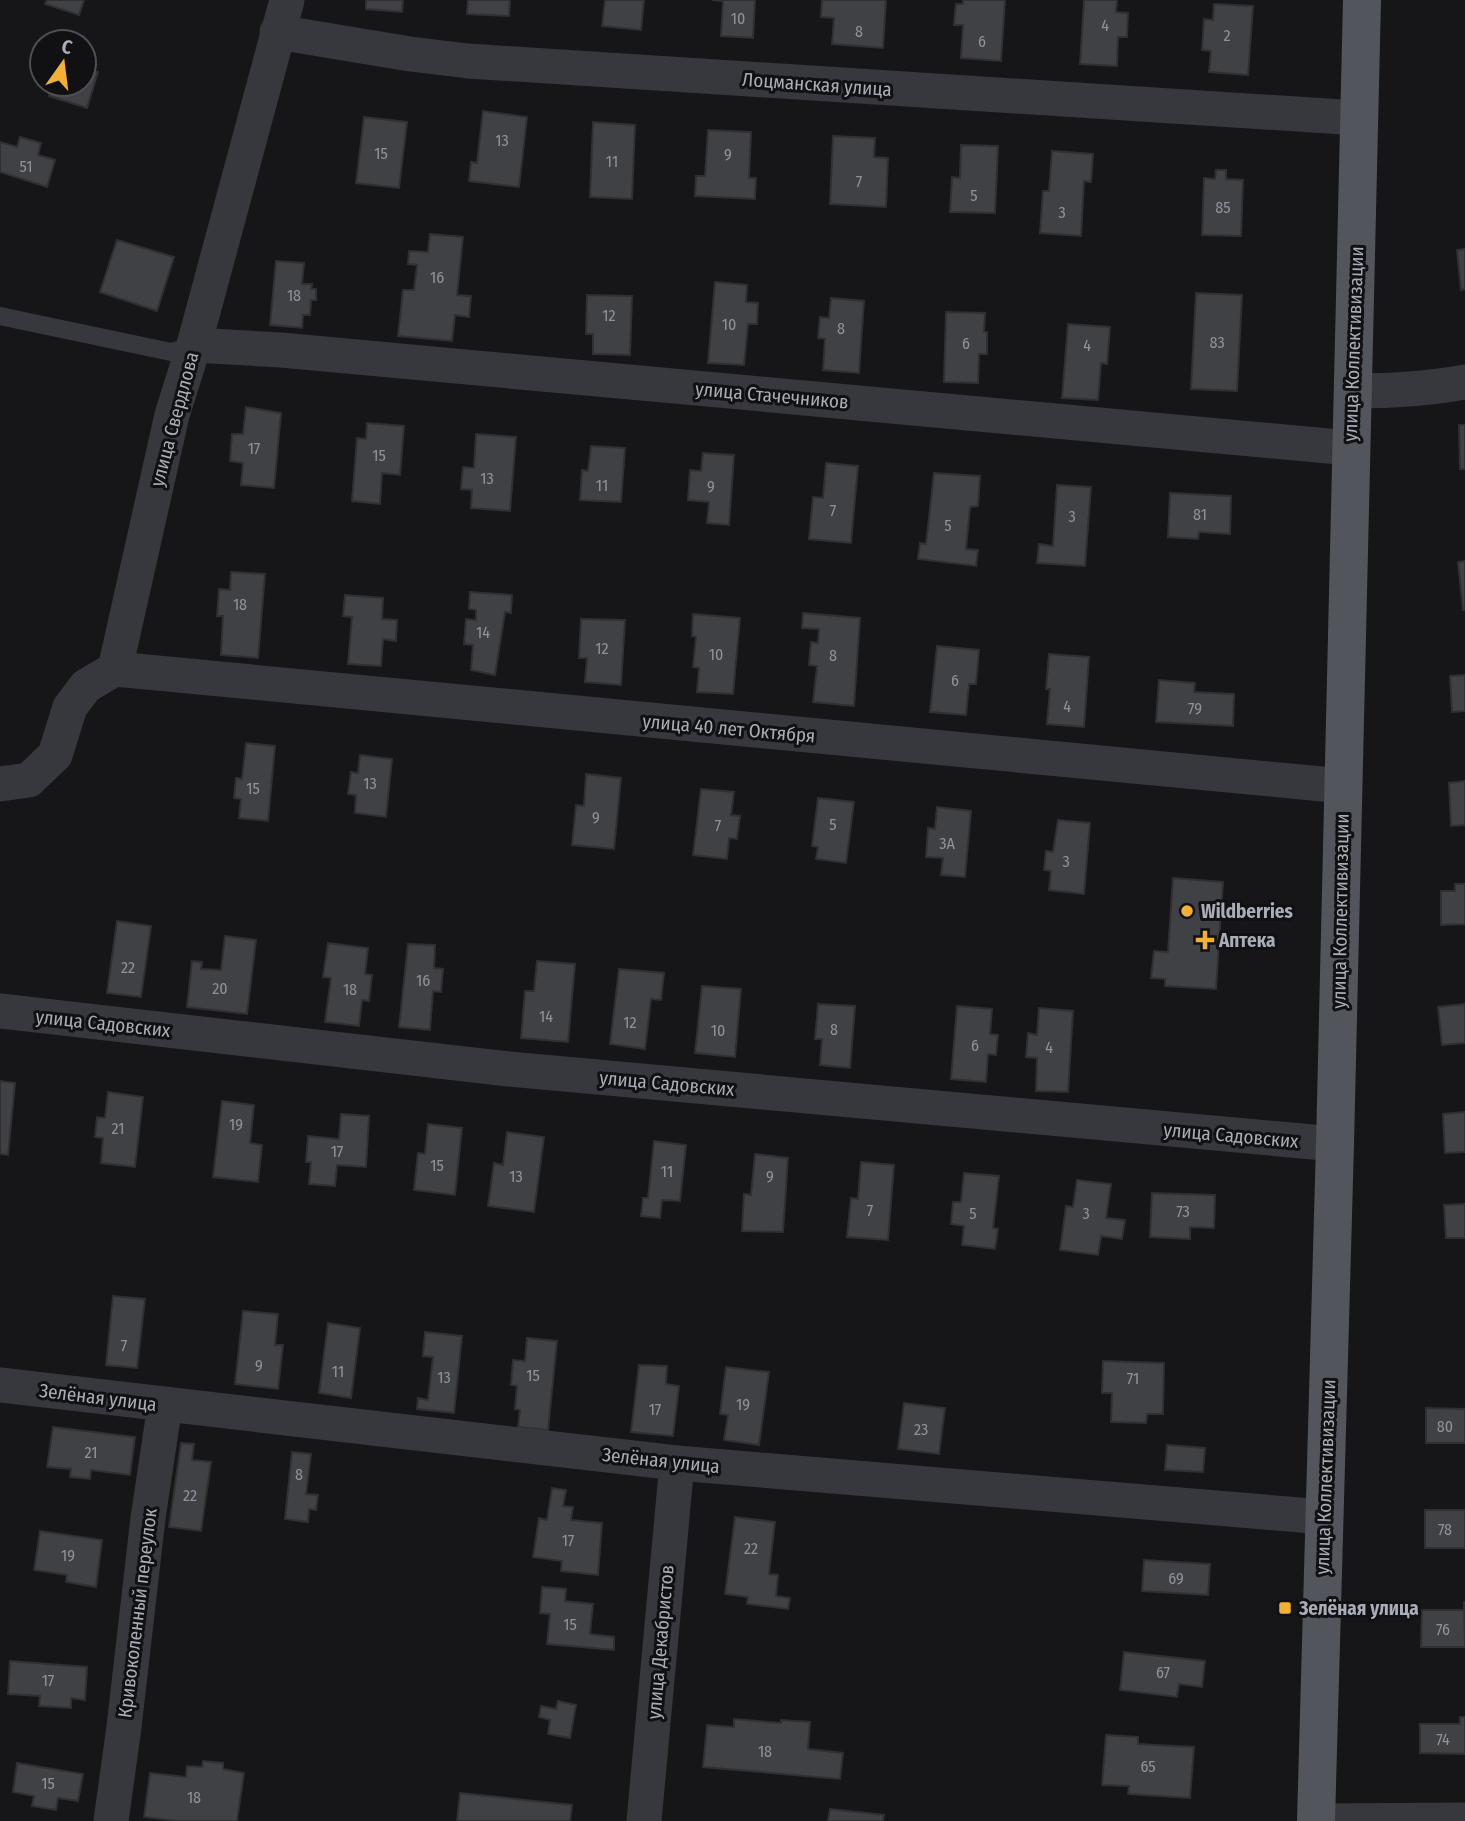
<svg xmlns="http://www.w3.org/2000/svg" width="1465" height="1821" viewBox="0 0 1465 1821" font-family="'Fira Sans Condensed',sans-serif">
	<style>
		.building { fill: #404145; stroke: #303034; stroke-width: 2 }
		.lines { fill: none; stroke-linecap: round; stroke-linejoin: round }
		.service { stroke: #37383d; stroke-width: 18 }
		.minor { stroke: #37383d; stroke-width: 35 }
		.primary { stroke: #53555c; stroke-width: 38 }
		.poi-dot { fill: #f2b134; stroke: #111113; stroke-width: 2.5 }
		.labels { text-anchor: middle; stroke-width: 6; stroke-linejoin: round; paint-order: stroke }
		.number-label { font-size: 16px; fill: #8e929b }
		.street-label { font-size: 19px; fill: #a8adb8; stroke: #111113 }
		.poi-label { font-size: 19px; font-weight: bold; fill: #a8adb8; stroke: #111113; text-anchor: start }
	</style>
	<rect width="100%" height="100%" fill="#161618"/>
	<g class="building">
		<path d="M47,0h37l-5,15 -34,-11z"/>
		<path d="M366,0h37l-1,12 -36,-3z"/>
		<path d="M468,0h42l-1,16 -42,-2z"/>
		<path d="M605,0h39l-3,30 -39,-4z"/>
		<path d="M712,0h43l-2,38 -32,-2 2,-35z"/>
		<path d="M822,0h64l-3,48 -51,-4 2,-26 -13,-1z"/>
		<path d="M963,0h42l-4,61 -40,-3 2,-33h-9l2,-21h7z"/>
		<path d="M1084,0h33l-1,12 12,1 -1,24h-9l-1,29 -37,-2z"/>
		<path d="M1214,4l39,2 -5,69 -39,-3 2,-21 -9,-1 2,-31 9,1z"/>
		<path d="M84,67l14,5 -11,36 -38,-12 4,-12h31z"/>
		<path d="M483,111l44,6 -8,70 -50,-6 2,-19 6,1z"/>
		<path d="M364,117l43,5 -8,66 -43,-5z"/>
		<path d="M593,122l42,3 -3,74 -42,-2z"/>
		<path d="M708,130l43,2 -2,46h7l-1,21 -60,-3 1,-20h9z"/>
		<path d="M833,136l42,2 -1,19 14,1 -2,49 -56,-3z"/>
		<path d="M20,137l21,6 -3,12 17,5 -8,27 -47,-15v-30l17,5z"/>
		<path d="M961,145l37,1 -3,67 -45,-1 2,-35 8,1z"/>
		<path d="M1052,151l41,3 -2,28 -7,-1 -3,55 -41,-3 3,-42h6z"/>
		<path d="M1216,170h10v9l17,1 -2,56 -39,-1 2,-57 11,1z"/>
		<path d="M430,234l33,3 -6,58 14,1 -2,21 -14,-2 -3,26 -54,-5 5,-46h11l3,-25 -9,-1 1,-13 19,1z"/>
		<path d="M117,240l57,17 -17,54 -57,-19z"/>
		<path d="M1465,249v40l-4,1 -4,-40z"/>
		<path d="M276,261l28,2 -2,21h10l-1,5h5v11h-5l-1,15h-7l-1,13 -32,-3z"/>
		<path d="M715,282l32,3 -1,17 12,1 -1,21h-9l-4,41 -36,-2z"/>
		<path d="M1196,293l46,2 -5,96 -46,-2z"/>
		<path d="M587,295l45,1 -2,59 -37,-1v-20h-7z"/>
		<path d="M831,298l33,3 -5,72 -36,-3 2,-31 -7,-1 2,-21 9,1z"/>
		<path d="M946,312l39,1 -1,19h3v22h-8l-1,29 -34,-1z"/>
		<path d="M1068,324l42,3 -3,37 -6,-1 -3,37 -36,-2z"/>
		<path d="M246,407l35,6 -7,75 -33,-3 2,-22 -13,-2 2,-27h11z"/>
		<path d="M367,423l37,3 -4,49 -18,-2 -2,31 -28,-3 5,-63 9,1z"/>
		<path d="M1459,425h6v44h-5z"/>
		<path d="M476,434l40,3 -6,74 -39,-3 1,-18 -11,-1 2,-22 11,1z"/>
		<path d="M591,446l34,2 -4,54 -41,-2 2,-30 6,1z"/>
		<path d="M703,453l31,2 -5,70 -22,-2 2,-21 -21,-2 2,-30 11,1z"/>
		<path d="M826,463l32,3 -7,77 -42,-4 4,-42 10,1z"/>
		<path d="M934,473l46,3 -2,30 -8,1 -4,42 12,1 -2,16 -58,-7 2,-16 6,1z"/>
		<path d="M1057,485l34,2 -6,79 -48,-3 2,-19 14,2z"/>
		<path d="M1170,493l61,3 -1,38 -31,-2 -1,7 -30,-2z"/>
		<path d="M1465,561v49h-2l-5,-48z"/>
		<path d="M231,572l34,2 -7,84 -37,-3 2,-39h-6l2,-27 11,1z"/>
		<path d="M470,592l42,3 -1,18 -6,-1 -10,63 -24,-5 2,-25 -9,-1 2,-25 10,1v-10l-7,-1z"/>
		<path d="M345,595l38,3 -1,21 15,1 -1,21 -13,-2 -2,27 -33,-2 4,-47 -9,-1z"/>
		<path d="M803,613l57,5 -6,88 -41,-4 4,-36 -8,-1 2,-23 7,1 1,-14 -17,-1z"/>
		<path d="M693,614l47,4 -7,76 -36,-2 2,-24 -6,-1 3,-30 -4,-1z"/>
		<path d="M581,619l44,1 -4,65 -36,-3 2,-24h-8z"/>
		<path d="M937,646l42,4 -3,34h-7l-3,31 -36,-3z"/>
		<path d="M1049,654l40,3 -5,70 -37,-3 3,-35h-4z"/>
		<path d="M1465,675v36l-13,1 -2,-36z"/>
		<path d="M1159,680l36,3 -1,9 40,2 -1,32 -77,-4z"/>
		<path d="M246,743l29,3 -7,75 -29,-3 2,-19 -7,-1 2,-20 6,1z"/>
		<path d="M360,755l32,4 -6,58 -31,-4 1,-18 -8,-1 3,-22 7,1z"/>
		<path d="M586,774l35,4 -7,71 -42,-4 4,-40 8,1z"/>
		<path d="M1465,781v44l-14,1 -2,-43z"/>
		<path d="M701,789l33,3 -3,23 9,1 -3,23 -8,-1 -2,21 -34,-4z"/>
		<path d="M818,798l36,4 -8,61 -30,-4 2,-12 -6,-1z"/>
		<path d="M937,807l34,4 -6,66 -24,-2 2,-17 -17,-1 2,-29 7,1z"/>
		<path d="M1058,820l32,3 -6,71 -35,-4 2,-19 -7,-1 2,-19 7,1z"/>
		<path d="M1173,878l50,4 -7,107 -51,-3v-7l-14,-1 3,-27 14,1z"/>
		<path d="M1455,884h10v40l-24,1v-34h14z"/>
		<path d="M117,921l34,5 -10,71 -34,-4z"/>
		<path d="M225,936l31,4 -9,74 -60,-7 5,-46 10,1 -1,7 20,1z"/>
		<path d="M328,943l40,5 -3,26 7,1 -3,26 -7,-1 -3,26 -34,-4 6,-44 -8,-1z"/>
		<path d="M408,944l27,1 -1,23 9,1 -2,23 -8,-1 -3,39 -31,-3z"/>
		<path d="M537,961l38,3 -7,78 -47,-4 4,-47h9z"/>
		<path d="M619,969l45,4 -3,27 -10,-1 -6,50 -35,-5z"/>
		<path d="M702,986l39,3 -6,68 -40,-4z"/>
		<path d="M818,1004l37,2 -5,62 -30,-3 2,-26h-7z"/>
		<path d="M1465,1004v39l-23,2 -4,-38z"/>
		<path d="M957,1006l35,3 -2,25 8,1 -2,20 -8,-1 -2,28 -35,-3z"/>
		<path d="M1039,1008l34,3 -5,81 -32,-1 1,-33 -11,-1 2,-24 9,2z"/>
		<path d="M0,1081l15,2 -7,72 -8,-1z"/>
		<path d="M108,1092l35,5 -8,70 -34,-4 2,-25 -8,-1 2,-20 8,1z"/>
		<path d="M222,1101l32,4 -4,38 12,2 -4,37 -45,-5z"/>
		<path d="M1465,1112v40l-20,1 -2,-39z"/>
		<path d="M341,1114l28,2 -3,51 -29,-2 -2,21 -26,-2 2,-22h-5l2,-26 31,3z"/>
		<path d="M428,1124l34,4 -7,67 -41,-5 4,-37 7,1z"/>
		<path d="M507,1132l37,5 -10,75 -46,-6 6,-43 9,2z"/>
		<path d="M654,1141l32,4 -6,56 -18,-1 -2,18 -19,-2 2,-18h5z"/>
		<path d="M755,1154l33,4 -5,74 -41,-1 2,-37 7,1z"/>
		<path d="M861,1162l33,3 -6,75 -41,-3 4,-39 7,1z"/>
		<path d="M964,1173l35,3 -6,52 5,1 -3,20 -33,-4 2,-19 -13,-2 2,-22h8z"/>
		<path d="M1077,1180l34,4 -5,34 19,2 -3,19 -21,-3 -3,19 -38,-5 6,-44 7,1z"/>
		<path d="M1152,1193l63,2 -1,33 -24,-1v12l-40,-2z"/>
		<path d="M1465,1204v34h-19l-2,-33z"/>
		<path d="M113,1296l32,3 -8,69 -31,-3z"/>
		<path d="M243,1311l35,3 -3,31h8l-5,44 -43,-5z"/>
		<path d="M328,1323l32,5 -9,70 -32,-5z"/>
		<path d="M425,1332l37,4 -8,77 -37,-4 1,-11 10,2 5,-43 -10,-1z"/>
		<path d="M527,1338l30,3 -9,89 -30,-3 2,-17 -5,-1 2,-23 -6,-1 2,-25 12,1z"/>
		<path d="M1103,1361l61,2 -1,51h-16l-1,9 -35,-1 1,-29h-10z"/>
		<path d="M639,1365l28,1 -1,18 13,2 -6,50 -42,-4z"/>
		<path d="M726,1367l43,5 -10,73 -35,-5 4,-25 -8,-1z"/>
		<path d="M904,1403l41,5 -6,46 -41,-5z"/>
		<path d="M1426,1408l39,1v34h-39z"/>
		<path d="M53,1427l82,10 -5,38 -39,-5 -1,9 -20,-2 1,-8 -24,-2z"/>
		<path d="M181,1443l13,1 -2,16 19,2 -10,69 -32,-4z"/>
		<path d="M1167,1445l38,3 -2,24 -38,-2z"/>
		<path d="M292,1452l19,2 -5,40 12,1 -2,15 -7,-1 -1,13 -23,-3z"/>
		<path d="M552,1488l14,2 -3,16 10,1 -2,13 31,3 -4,52 -37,-4 1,-10 -29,-4 6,-39 8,2z"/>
		<rect x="1425" y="1510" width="40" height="38"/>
		<path d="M735,1517l40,5 -6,52 9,1 -2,21 14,2 -2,11 -41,-5 1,-7 -23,-3z"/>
		<path d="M40,1531l62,9 -6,47 -30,-5 1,-7 -33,-5z"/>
		<path d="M1144,1560l66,4 -2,31 -66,-4z"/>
		<path d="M542,1587l24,2 -1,12 28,3 -3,30 24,3v13l-67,-6 3,-30 -10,-1z"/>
		<path d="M1464,1601l1,46h-44l1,-37h42z"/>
		<path d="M1124,1652l81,9 -3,26 -23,-3 -2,13 -57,-7z"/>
		<path d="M10,1661l77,6 -2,33 -14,-2v10l-32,-2 1,-10 -32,-2z"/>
		<path d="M558,1701l18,4 -6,33 -22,-4 2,-14 -11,-3 2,-11 15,3z"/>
		<path d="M1460,1717h5v37l-45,-1v-29h40z"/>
		<path d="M734,1719l47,4v-3l29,2 -2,27 35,4 -3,26 -137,-12 4,-42 27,2z"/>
		<path d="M1106,1735l32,2v7l56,3 -4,51 -62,-4 1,-8 -27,-1z"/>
		<path d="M203,1761l20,2v6l21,4 -7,48h-59l-34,-4 6,-44 36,4 1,-11 15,1z"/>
		<path d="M17,1763l66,11 -5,27 -20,-3 -2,12 -24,-4 2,-10 -21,-4z"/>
		<path d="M460,1793l112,12 -2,16h-113z"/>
		<path d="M830,1809l54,6 -1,6h-55z"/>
	</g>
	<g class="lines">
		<path class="service" d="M0,316l171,36 23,-7"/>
		<g class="minor">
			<path d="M277,32l133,22 58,7 891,57"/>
			<path d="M194,345l87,5 1069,98"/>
			<path d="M1353,391c37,0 75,-2 112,-9"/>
			<path d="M115,669l1228,117"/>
			<path d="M0,784l29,-4 26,-25 15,-48 16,-21 29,-17 57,-254 22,-70 93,-345"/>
			<path d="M0,1011l509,58 826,75"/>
			<path d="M0,1385l677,78 647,54"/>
			<path d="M111,1821l13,-94 24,-209 17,-113"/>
			<path d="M644,1821l33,-358"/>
			<path d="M1324,1821l141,-1"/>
		</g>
		<path class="primary" d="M1316,1821l19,-677 27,-1144"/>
	</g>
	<g class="poi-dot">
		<circle cx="1187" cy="911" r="7"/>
		<path d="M1201.5 929.5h7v7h7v7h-7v7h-7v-7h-7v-7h7z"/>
		<rect x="1278" y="1601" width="14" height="14" rx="3.5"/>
	</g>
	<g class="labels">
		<g class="number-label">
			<text x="738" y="24">10</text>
			<text x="1105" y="31">4</text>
			<text x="859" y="37">8</text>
			<text x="1227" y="41">2</text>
			<text x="982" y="47">6</text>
			<text x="502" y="146">13</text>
			<text x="381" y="159">15</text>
			<text x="728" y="160">9</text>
			<text x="612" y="167">11</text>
			<text x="26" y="172">51</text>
			<text x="859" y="187">7</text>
			<text x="974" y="201">5</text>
			<text x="1223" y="213">85</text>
			<text x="1062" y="218">3</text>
			<text x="437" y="283">16</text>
			<text x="294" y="301">18</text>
			<text x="609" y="321">12</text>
			<text x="729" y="330">10</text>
			<text x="841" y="334">8</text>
			<text x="1217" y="348">83</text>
			<text x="966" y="349">6</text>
			<text x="1087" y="351">4</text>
			<text x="254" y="454">17</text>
			<text x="379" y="461">15</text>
			<text x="487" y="484">13</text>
			<text x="602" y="491">11</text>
			<text x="711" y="492">9</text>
			<text x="833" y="516">7</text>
			<text x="1200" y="520">81</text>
			<text x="1072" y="522">3</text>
			<text x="948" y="531">5</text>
			<text x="240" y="610">18</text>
			<text x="483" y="638">14</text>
			<text x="602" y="654">12</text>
			<text x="716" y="660">10</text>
			<text x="833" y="661">8</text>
			<text x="955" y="686">6</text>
			<text x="1067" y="712">4</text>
			<text x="1195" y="714">79</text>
			<text x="370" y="789">13</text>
			<text x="253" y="794">15</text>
			<text x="596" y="823">9</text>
			<text x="833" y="830">5</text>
			<text x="718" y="831">7</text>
			<text x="947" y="849">3А</text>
			<text x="1066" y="867">3</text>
			<text x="128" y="973">22</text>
			<text x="423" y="986">16</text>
			<text x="220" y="994">20</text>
			<text x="350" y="995">18</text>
			<text x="546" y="1022">14</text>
			<text x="630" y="1028">12</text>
			<text x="834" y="1035">8</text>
			<text x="718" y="1036">10</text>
			<text x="975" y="1051">6</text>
			<text x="1049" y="1053">4</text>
			<text x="236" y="1130">19</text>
			<text x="118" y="1134">21</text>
			<text x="337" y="1157">17</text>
			<text x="437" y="1171">15</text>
			<text x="667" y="1177">11</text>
			<text x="516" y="1182">13</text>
			<text x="770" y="1182">9</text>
			<text x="870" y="1216">7</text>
			<text x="1183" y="1217">73</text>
			<text x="973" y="1219">5</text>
			<text x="1086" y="1219">3</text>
			<text x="124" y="1351">7</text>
			<text x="259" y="1371">9</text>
			<text x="338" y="1377">11</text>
			<text x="533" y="1381">15</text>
			<text x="444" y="1383">13</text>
			<text x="1133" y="1384">71</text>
			<text x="743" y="1410">19</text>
			<text x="655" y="1415">17</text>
			<text x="1445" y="1432">80</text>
			<text x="921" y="1435">23</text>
			<text x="91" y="1458">21</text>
			<text x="299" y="1480">8</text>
			<text x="190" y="1501">22</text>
			<text x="1445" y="1535">78</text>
			<text x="568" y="1546">17</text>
			<text x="751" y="1554">22</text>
			<text x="68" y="1561">19</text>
			<text x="1176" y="1584">69</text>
			<text x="570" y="1630">15</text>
			<text x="1443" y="1635">76</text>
			<text x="1163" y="1678">67</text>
			<text x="48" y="1686">17</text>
			<text x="1443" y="1745">74</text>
			<text x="765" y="1757">18</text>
			<text x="1148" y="1772">65</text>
			<text x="48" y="1789">15</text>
			<text x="194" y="1803">18</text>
		</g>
		<g class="street-label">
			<text transform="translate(817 84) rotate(4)" y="7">Лоцманская улица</text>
			<text transform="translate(1353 344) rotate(-88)" y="7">улица Коллективизации</text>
			<text transform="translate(772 395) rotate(5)" y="7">улица Стачечников</text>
			<text transform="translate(174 419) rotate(-75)" y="7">улица Свердлова</text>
			<text transform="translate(729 728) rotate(5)" y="7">улица 40 лет Октября</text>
			<text transform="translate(1340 911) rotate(-89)" y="7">улица Коллективизации</text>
			<text transform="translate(103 1023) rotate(6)" y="7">улица Садовских</text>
			<text transform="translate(667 1083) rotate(5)" y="7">улица Садовских</text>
			<text transform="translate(1231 1135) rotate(5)" y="7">улица Садовских</text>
			<text transform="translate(98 1397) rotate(7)" y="7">Зелёная улица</text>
			<text transform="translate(661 1460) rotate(6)" y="7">Зелёная улица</text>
			<text transform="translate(1325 1477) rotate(-88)" y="7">улица Коллективизации</text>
			<text transform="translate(137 1613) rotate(-83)" y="7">Кривоколенный переулок</text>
			<text transform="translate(660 1642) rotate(-85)" y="7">улица Декабристов</text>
		</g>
		<g class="poi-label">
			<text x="1201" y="918">Wildberries</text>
			<text x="1219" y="947">Аптека</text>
			<text x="1299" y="1615">Зелёная улица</text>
		</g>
	</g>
	<g transform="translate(63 63) rotate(14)"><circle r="33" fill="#111113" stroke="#4d4f55" stroke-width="2"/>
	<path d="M0-5L12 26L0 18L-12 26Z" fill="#f2b134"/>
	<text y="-10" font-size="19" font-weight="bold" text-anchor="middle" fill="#a8adb8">С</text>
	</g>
</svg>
